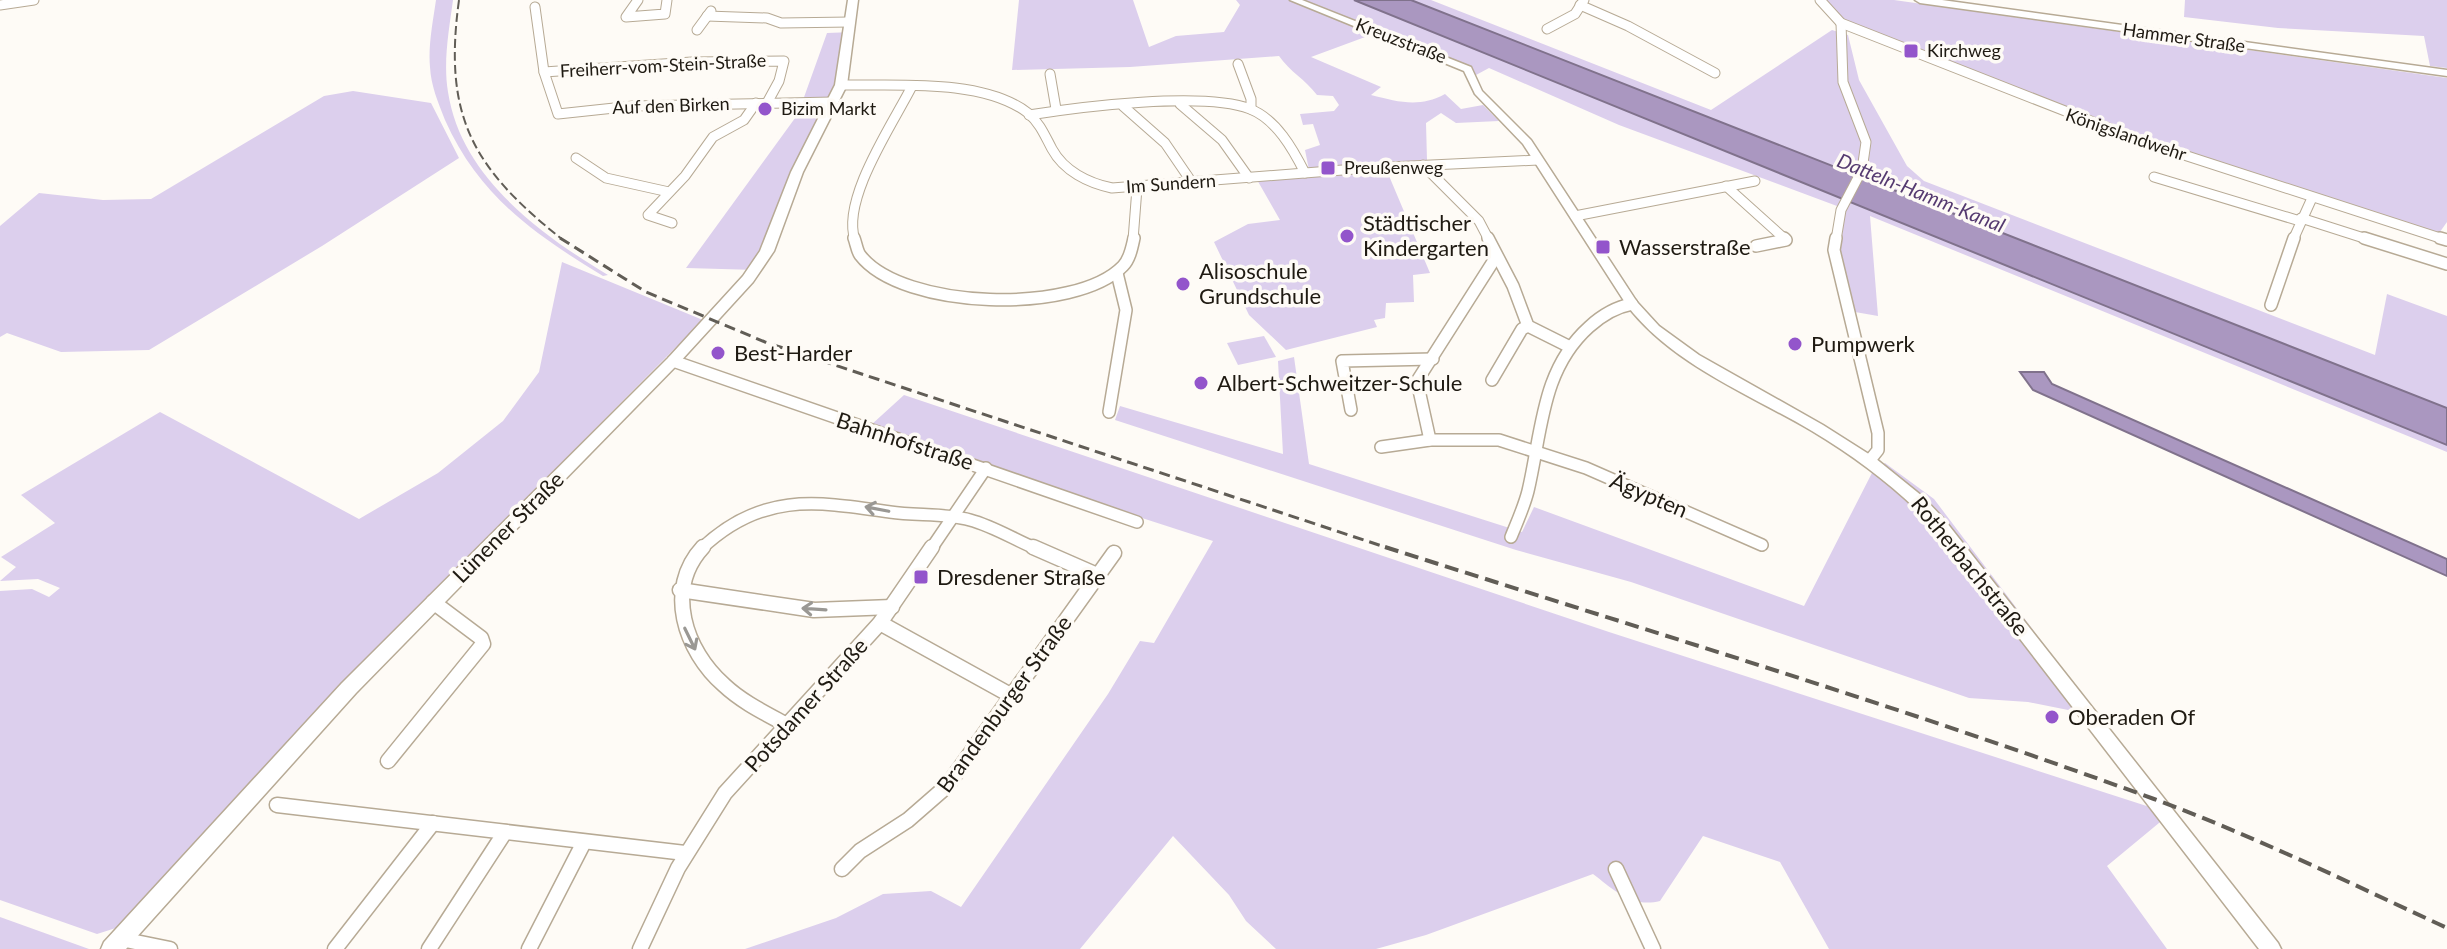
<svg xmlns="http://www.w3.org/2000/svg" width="2447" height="949" viewBox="0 0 2447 949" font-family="Lato,sans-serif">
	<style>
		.green { fill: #dccfed }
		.water { fill: #aa97c0; stroke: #80728c; stroke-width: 2 }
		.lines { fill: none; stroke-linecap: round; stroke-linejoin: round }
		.minor-far2-casing { stroke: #b7aa95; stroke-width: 11 }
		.minor-far1-casing { stroke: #b7aa95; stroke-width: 14 }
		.minor-casing { stroke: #b7aa95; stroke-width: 17 }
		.tertiary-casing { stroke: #b7aa95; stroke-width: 3 }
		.secondary-casing { stroke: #b7aa95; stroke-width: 3 }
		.minor-far2 { stroke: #fff; stroke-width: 9 }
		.minor-far1 { stroke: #fff; stroke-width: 11 }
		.minor { stroke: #fff; stroke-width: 14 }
		.tertiary { fill: #fff; fill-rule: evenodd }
		.secondary { fill: #fff; fill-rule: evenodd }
		.rail-far2 { stroke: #615d56; stroke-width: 2; stroke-dasharray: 9 4; stroke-linecap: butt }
		.rail-far1 { stroke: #615d56; stroke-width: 3; stroke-dasharray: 11 6; stroke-linecap: butt }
		.rail { stroke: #615d56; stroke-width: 4; stroke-dasharray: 14 7; stroke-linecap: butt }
		.oneway { stroke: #9a9894 }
		.poi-dot { fill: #9355cb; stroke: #fefbf6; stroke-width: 3 }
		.labels { text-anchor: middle; stroke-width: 7; stroke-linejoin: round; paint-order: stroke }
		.far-street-label { font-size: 18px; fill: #1f1a12; stroke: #fefbf6 }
		.far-poi-label { font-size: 18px; fill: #1f1a12; stroke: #fefbf6; text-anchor: start }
		.far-water-label { font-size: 20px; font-style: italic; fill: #553a70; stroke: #fefbf6 }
		.poi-label { font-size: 22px; fill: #1f1a12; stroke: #fefbf6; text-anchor: start }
		.street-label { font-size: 22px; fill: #1f1a12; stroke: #fefbf6 }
	</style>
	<rect width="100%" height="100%" fill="#fefbf6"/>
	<g class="green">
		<path d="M436,0h17c-4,30 -10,62 -5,92 13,85 92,142 160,183l-5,1c-69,-42 -124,-80 -158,-156 -7,-18 -14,-34 -15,-53 -2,-21 3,-46 6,-67z"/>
		<path d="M1019,0h114l16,47 27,-11 48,-4 16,-27 -4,-5h118l1093,445v7l-577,-236 8,100 -23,-4 -15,-60 5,-43 -226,-84 -130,-57 -13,7 -100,-42 -65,24 70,30 -10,8c28,7 48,13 74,-1l16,15 22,-4 16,16 -43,2 -15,-10 -15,10 1,37 -43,4 46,109 -17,2 1,27 -28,1 -1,15 -11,2 3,7 -91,23 -37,-35 -35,-73 34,-18 32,-4 -24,-42 54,-3 -5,-25 15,-5 -7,-21 -10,1 -3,-11 34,-3 5,-6 -6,-9 -16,-1c-12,-16 -27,-23 -38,-39l-149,11 -118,3z"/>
		<path d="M1411,0h20l280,110 121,-80 16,5 11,45 48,86 17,15 451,174 12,-61 60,22v93z"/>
		<path d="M1825,0h69l553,78v144l-10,14 -292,-97 -302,-120z"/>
		<path d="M2185,0h262v68l-17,-2 -6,-30 -146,-8 -94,-11z"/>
		<path d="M853,32l-10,48 -86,190 -71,-2 112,-154 29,-81z"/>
		<path d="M353,91l78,12 28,55 -137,88 -173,104 -88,2 -54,-19 -7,4v-111l39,-33 64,7 48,-1 173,-103z"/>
		<path d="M562,262l141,58 -366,369 -218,238 -22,7 -97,-34v-309l32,-2 17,8 11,-9 -22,-9 -38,2 16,-14 -15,-10 54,-34 -34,-28 139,-83 199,107 79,-46 65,-52 36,-49z"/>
		<path d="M1264,336l12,21 -38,8 -11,-22z"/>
		<path d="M1294,357l15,107 213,68 12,-25 270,99 70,-137 11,-6 49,36 164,217 -70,-14 -59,-4 -338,-116 -115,-32 -401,-130 5,-14 163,48 -5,-93z"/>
		<path d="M904,395l705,237 550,178 6,8 -58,48 60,83h-338l-49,-87 -77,-26 -43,65c-28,7 -46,-11 -67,-27l-167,61 -50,14h-100l-30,-28 -17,-26 -56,-59 -93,113h-335l91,-31 47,-24 48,-3 30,16 147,-213 32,-53 14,2 59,-102 -182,-59 -160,-57z"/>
		<path d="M0,917l89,32h-89z"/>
	</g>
	<g class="water">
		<path d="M1354,0h57l1036,408v37z"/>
		<path d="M2020,372h24l8,12 395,175v17l-414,-186z"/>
	</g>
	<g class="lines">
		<g class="minor-far2-casing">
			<g id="minor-far2">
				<path d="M638,0l-12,17 39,-3 2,-14"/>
				<path d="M1820,0l21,23 303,119 302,98"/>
				<path d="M0,5l34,-5"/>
				<path d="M1580,5l48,21 87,47"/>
				<path d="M535,7l9,65 14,42 75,-8 200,-4"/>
				<path d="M707,16l60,2 14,5 69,-1"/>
				<path d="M1547,29l28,-15 9,-14"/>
				<path d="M697,30l14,-19"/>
				<path d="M1238,64l13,35v10"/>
				<path d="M544,72l148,-10 92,-1 -5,20 -12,22"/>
				<path d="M1050,74l6,35"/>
				<path d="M841,85c54,1 142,-7 187,28 12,10 17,23 24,36 12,22 36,34 60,39l256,-20 170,-8"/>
				<path d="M1180,104l42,36 27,38"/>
				<path d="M1123,106l42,37 28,41"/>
				<path d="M1029,115c51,-8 175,-24 221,-6 26,10 43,40 55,64"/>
				<path d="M576,158l30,20 63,14"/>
				<path d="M1423,165l56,56 10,19"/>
				<path d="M2154,177l146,44"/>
				<path d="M1726,186l60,54"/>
				<path d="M1575,216l180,-35"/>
				<path d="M2301,218l69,22"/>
				<path d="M672,223l-24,-8 37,-39 28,-39 31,-17 12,-17"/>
				<path d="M855,240c-14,-40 37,-115 56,-152"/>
				<path d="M1133,240l4,-52"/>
				<path d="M1836,240l5,-30 21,-40 4,-28 -23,-60 -2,-59"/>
				<path d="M2293,240l19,-42"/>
			</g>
		</g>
		<g class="minor-far1-casing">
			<g id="minor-far1">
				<path d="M854,238c2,5 3,13 6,17 42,55 216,60 263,11 7,-7 9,-19 11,-28"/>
				<path d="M1488,238l25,48 15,40 40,20"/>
				<path d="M1836,238l-2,12 44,183v17l-8,10"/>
				<path d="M2364,238l83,26"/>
				<path d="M2440,238l7,2"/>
				<path d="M1756,246l30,-6 -2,-2"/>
				<path d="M2271,305l23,-67"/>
				<path d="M673,361l464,161"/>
				<path d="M1492,380l30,-51 6,-3"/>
				<path d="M1351,410l-9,-49 91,-2"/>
				<path d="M1109,412l17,-102 -9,-37"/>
				<path d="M1430,440l-13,-59 79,-124"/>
				<path d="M1381,447l49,-7h69l87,28 176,77"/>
				<path d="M1511,537c6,-15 13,-30 17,-46 14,-59 13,-121 61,-164 12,-11 27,-20 43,-23"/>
				<path d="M701,549c60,-57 114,-48 189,-37 26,4 55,1 80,8 23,6 45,20 67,29"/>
				<path d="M931,549l55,-81"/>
			</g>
		</g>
		<g class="minor-casing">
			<g id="minor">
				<path d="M703,547c-39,42 -18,104 21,138 18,17 41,28 63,40"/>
				<path d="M1033,547l64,28"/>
				<path d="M680,590l134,20 78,-3"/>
				<path d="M880,623l132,73"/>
				<path d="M388,761l95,-117 -2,-6 -48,-36"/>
				<path d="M277,805l408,48"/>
				<path d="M842,869l18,-18 48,-31 39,-34 167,-233"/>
				<path d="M1616,869l37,80"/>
				<path d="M121,939l49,10"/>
				<path d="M335,949l98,-126"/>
				<path d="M429,949l76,-117"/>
				<path d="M529,949l55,-107"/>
				<path d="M640,949l38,-81 47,-75 155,-170 52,-76"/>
			</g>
		</g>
		<g class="tertiary-casing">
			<path id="tertiary" d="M1290,0h12l169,67 11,24 49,49 106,162 22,24 40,29 124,70 52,33 47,38 21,22 335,425 3,6h-22l-326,-423c-36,-38 -76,-68 -121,-95 -63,-37 -141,-67 -186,-127l-103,-160 -48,-50 -11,-23z"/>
		</g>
		<g class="secondary-casing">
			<g id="secondary">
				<path d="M848,0h10l-11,85 -44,87 -29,79 -21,31 -75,82 -322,329 -230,256h-25l3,-7 238,-259 326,-325 75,-82 17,-25 31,-79 44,-87z"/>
				<path d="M1915,0h27l505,70v6l-527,-73z"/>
			</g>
		</g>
		<use href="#minor-far2" class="minor-far2"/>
		<use href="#minor-far1" class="minor-far1"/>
		<use href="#minor" class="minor"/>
		<use href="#tertiary" class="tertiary"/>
		<use href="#secondary" class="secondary"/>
		<path class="rail-far2" d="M459,0c-16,116 13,168 104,240"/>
		<path class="rail-far1" d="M560,238l86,54 119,50 626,207"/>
		<path class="rail" d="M1385,547c256,82 516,159 769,252 100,37 196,84 293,129"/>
	</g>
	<defs><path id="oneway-shaft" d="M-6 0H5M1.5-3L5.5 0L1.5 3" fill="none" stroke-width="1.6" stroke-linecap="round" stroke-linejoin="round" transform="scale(2)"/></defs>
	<g class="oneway">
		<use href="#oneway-shaft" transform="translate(877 509) rotate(-169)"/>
		<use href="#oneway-shaft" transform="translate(814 609) rotate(-176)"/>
		<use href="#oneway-shaft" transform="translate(690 639) rotate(64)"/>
	</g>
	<g class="poi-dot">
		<rect x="1903" y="43" width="16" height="16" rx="4"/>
		<circle cx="765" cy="109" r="8"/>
		<rect x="1320" y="160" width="16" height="16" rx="4"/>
		<circle cx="1347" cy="236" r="8"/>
		<rect x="1595" y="239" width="16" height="16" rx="4"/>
		<circle cx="1183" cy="284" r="8"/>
		<circle cx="1795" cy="344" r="8"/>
		<circle cx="718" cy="353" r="8"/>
		<circle cx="1201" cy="383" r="8"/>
		<rect x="913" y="569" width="16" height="16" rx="4"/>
		<circle cx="2052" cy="717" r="8"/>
	</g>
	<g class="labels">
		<g class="far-street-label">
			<text transform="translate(2184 38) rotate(8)" y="6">Hammer Straße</text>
			<text transform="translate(1401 41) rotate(21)" y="6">Kreuzstraße</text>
			<text transform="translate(663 66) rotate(-3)" y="6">Freiherr-vom-Stein-Straße</text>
			<text transform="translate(671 106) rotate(-2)" y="6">Auf den Birken</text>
			<text transform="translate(2126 135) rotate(19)" y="6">Königslandwehr</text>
			<text transform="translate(1171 184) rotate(-4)" y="6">Im Sundern</text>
		</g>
		<g class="far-poi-label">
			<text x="1927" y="57">Kirchweg</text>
			<text x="781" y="115">Bizim Markt</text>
			<text x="1344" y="174">Preußenweg</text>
		</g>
		<g class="far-water-label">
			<text transform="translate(1921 193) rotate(22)" y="7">Datteln-Hamm-Kanal</text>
		</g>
		<g class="poi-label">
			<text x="1363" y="231">Städtischer<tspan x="1363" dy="25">Kindergarten</tspan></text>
			<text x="1619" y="255">Wasserstraße</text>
			<text x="1199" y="279">Alisoschule<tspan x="1199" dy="25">Grundschule</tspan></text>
			<text x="1811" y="352">Pumpwerk</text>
			<text x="734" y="361">Best-Harder</text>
			<text x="1217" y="391">Albert-Schweitzer-Schule</text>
			<text x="937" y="585">Dresdener Straße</text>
			<text x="2068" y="725">Oberaden Of</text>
		</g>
		<g class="street-label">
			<text transform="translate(905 441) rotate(18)" y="8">Bahnhofstraße</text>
			<text transform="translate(1649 495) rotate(23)" y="8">Ägypten</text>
			<text transform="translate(508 527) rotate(-45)" y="8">Lünener Straße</text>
			<text transform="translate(1970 566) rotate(51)" y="8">Rotherbachstraße</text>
			<text transform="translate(1004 704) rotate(-54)" y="8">Brandenburger Straße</text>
			<text transform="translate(806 705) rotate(-48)" y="8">Potsdamer Straße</text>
		</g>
	</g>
</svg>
